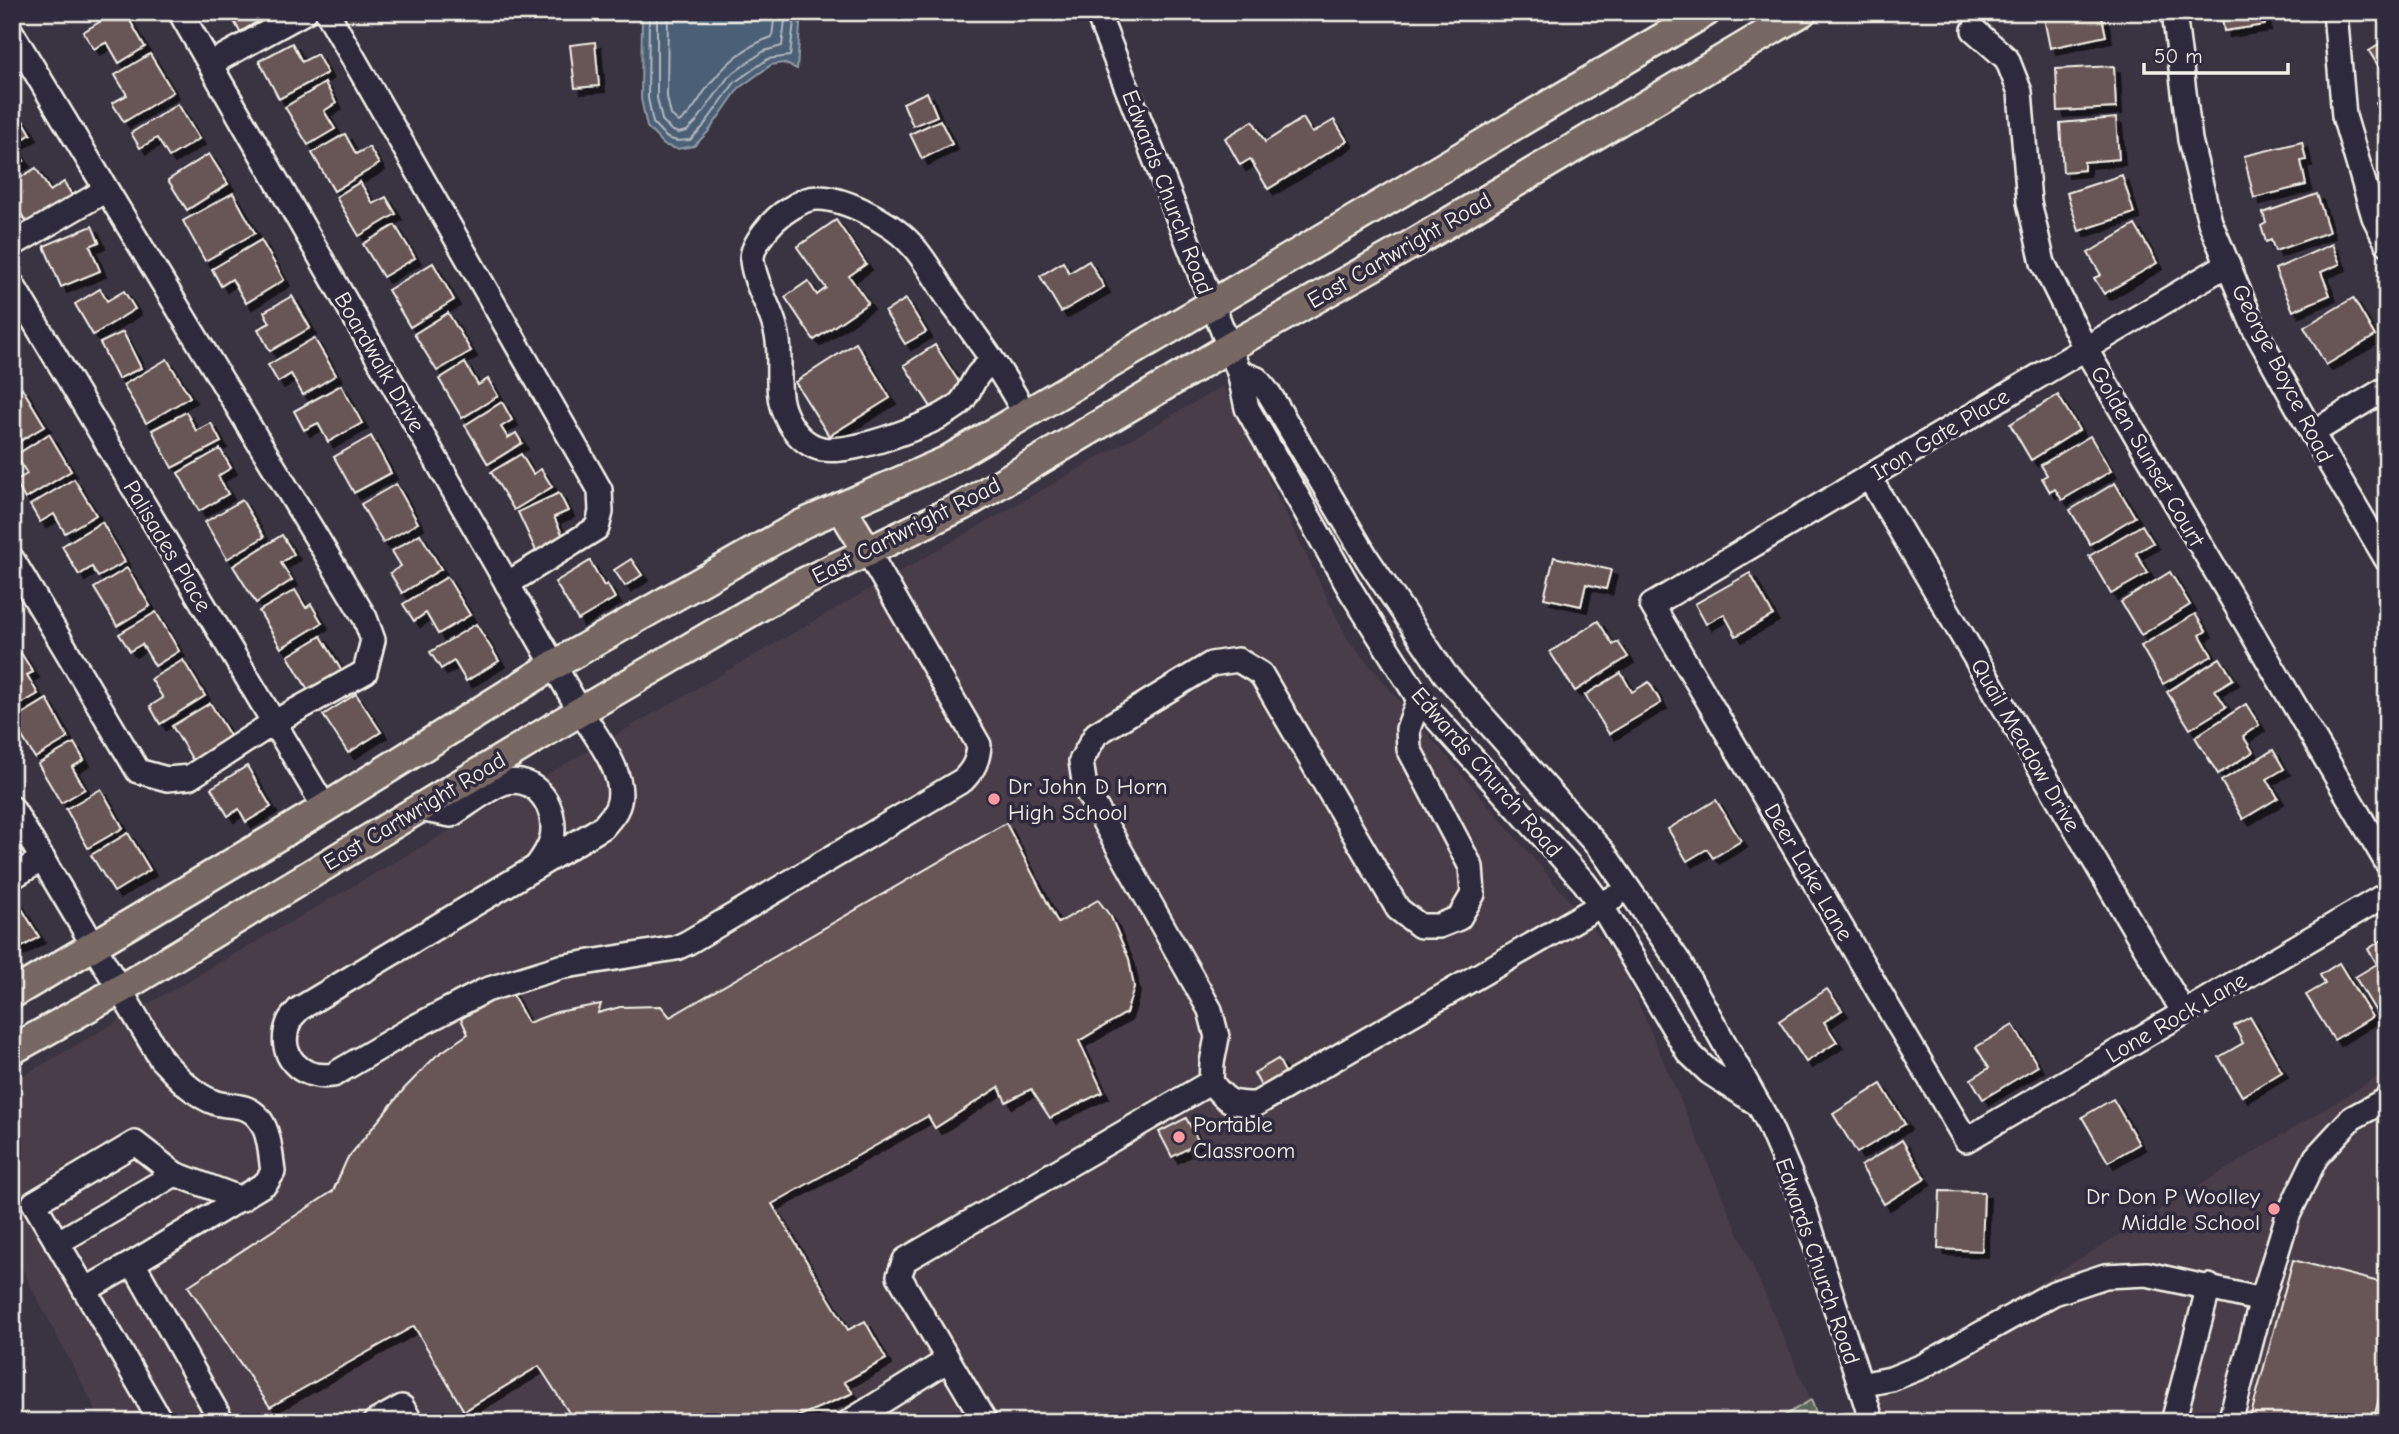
<svg xmlns="http://www.w3.org/2000/svg" width="2399" height="1434" viewBox="0 0 2399 1434" font-family="'Comic Neue',sans-serif">
	<style>
		.built { fill: #483e48 }
		.green { fill: #5d675b; stroke: #a8aca2; stroke-width: 2 }
		.water { fill: #4c6077; stroke: #8f9aa4; stroke-width: 2 }
		.lines { fill: none; stroke-linecap: round; stroke-linejoin: round }
		.shore { stroke: #b1b7bb; stroke-width: 2 }
		.building { fill: #685656; stroke: #f4f1e8; stroke-width: 2; filter: url(#shadow) }
		.minor-casing { stroke: #f4f1e8; stroke-width: 28 }
		.major-casing { stroke: #f4f1e8; stroke-width: 33 }
		.minor { stroke: #2f2a3d; stroke-width: 23 }
		.major { stroke: #776864; stroke-width: 28 }
		.poi-dot { fill: #ff9aa2; stroke: #2f2a3d; stroke-width: 2.5 }
		.labels { text-anchor: middle; stroke-width: 7; stroke-linejoin: round; paint-order: stroke }
		.street-label { font-size: 23px; fill: #f4f1e8; stroke: #2f2a3d }
		.poi-label { font-size: 23px; fill: #f4f1e8; stroke: #2f2a3d; text-anchor: start }
	</style>
	<defs>
		<filter id="shadow"><feDropShadow dx="6" dy="6" stdDeviation="0" flood-color="#0009"/></filter>
	</defs>
	<rect width="100%" height="100%" fill="#3a3342"/>
	<filter id="ink" filterUnits="userSpaceOnUse"><feTurbulence type="fractalNoise" baseFrequency=".0143" numOctaves="2"/><feDisplacementMap in="SourceGraphic" scale="14" xChannelSelector="R" yChannelSelector="G"/><feConvolveMatrix kernelMatrix="1 2 1 2 8 2 1 2 1" color-interpolation-filters="sRGB"/></filter>
	<g filter="url(#ink)">
		<g class="built">
			<path d="M1223,386l125,254 271,319 192,441 -38,22h-1671l-90,-172v-168z"/>
			<path d="M2387,1071v351h-502l-15,-35z"/>
		</g>
		<path class="green" d="M1811,1400l9,22h-46z"/>
		<path class="water" d="M642,12h159l-4,57 -14,-6 -12,2 -32,23 -31,44 -14,14 -17,3 -13,-4 -17,-18 -6,-28z"/>
		<g class="lines">
			<g class="shore">
				<path d="M649,12l-1,86 5,25 14,15 10,3 13,-1 12,-12 33,-46 33,-23 22,-3 5,-44"/>
				<path d="M657,12v86l5,22 9,10 7,3 9,-2 9,-9 33,-46 35,-25 18,-5 4,-34"/>
				<path d="M668,12l-1,85 4,18 8,7c11,-7 18,-19 25,-30 17,-24 40,-46 68,-55l3,-25"/>
			</g>
		</g>
		<g class="building">
			<path d="M116,12h9l20,35 -26,16 -12,-21 -13,7 -11,-17z"/>
			<path d="M229,12h36l2,4 -27,16z"/>
			<path d="M2048,12h53l5,24 -56,12 -7,-35z"/>
			<path d="M2221,12h43l1,13 -41,6z"/>
			<path d="M2387,40v40l-18,-29z"/>
			<path d="M595,42l4,44 -24,2 -5,-43z"/>
			<path d="M292,43l10,19 15,-8 10,19 -48,26 -20,-38z"/>
			<path d="M150,54l23,38 -49,30 -12,-19 15,-8 -12,-20z"/>
			<path d="M2114,66l2,42 -58,3 -2,-42z"/>
			<path d="M325,83l11,20 -12,8 11,18 -27,16 -23,-38z"/>
			<path d="M927,92l10,24 -24,10 -10,-23z"/>
			<path d="M2387,97v24l-11,-18z"/>
			<path d="M178,104l21,35 -30,18 -12,-19 -17,10 -9,-15z"/>
			<path d="M21,117l10,17 -17,11 10,16 -12,7v-46z"/>
			<path d="M1303,118l9,15 22,-13 13,21 -79,48 -18,-30 -10,6 -15,-27 28,-17 12,21z"/>
			<path d="M2116,118l3,41 -35,3v8l-21,2 -3,-49z"/>
			<path d="M940,120l12,24 -30,15 -12,-25z"/>
			<path d="M345,134l11,20 13,-7 10,17 -45,27 -22,-38z"/>
			<path d="M2302,142l4,18 -5,1 5,24 -52,13 -10,-42z"/>
			<path d="M209,154l19,30 -41,26 -19,-30z"/>
			<path d="M36,168l14,23 14,-9 11,18 -46,27 -17,-29v-15z"/>
			<path d="M2122,175l12,38 -55,18 -12,-38z"/>
			<path d="M360,182l13,22 13,-7 10,17 -37,22 -23,-39z"/>
			<path d="M233,193l22,40 -50,28 -22,-40z"/>
			<path d="M2317,194l12,38 -54,19 -4,-11 -5,2 -5,-16 5,-3 -3,-10z"/>
			<path d="M836,220l30,44 -17,12 19,27 -54,37 -29,-43 23,-16 9,14 9,-7 -29,-41z"/>
			<path d="M395,225l20,33 -32,19 -20,-33z"/>
			<path d="M2135,225l22,38 -53,31 -10,-16 7,-3 -13,-22z"/>
			<path d="M92,226l7,16 -9,4 10,25 -39,16 -17,-41z"/>
			<path d="M261,240l23,40 -38,23 -14,-24 -11,7 -9,-17z"/>
			<path d="M2332,244l8,20 -19,8 9,23 -37,16 -18,-42z"/>
			<path d="M1089,261l15,26 -43,25 -21,-36 23,-14 6,11z"/>
			<path d="M433,263l21,37 -44,27 -22,-37z"/>
			<path d="M100,289l7,12 17,-10 11,18 -42,26 -18,-31z"/>
			<path d="M292,296l18,32 -40,23 -12,-22 12,-6 -6,-11z"/>
			<path d="M2353,298l22,38 -49,29 -22,-38z"/>
			<path d="M906,299l20,33 -21,12 -20,-32z"/>
			<path d="M448,313l23,38 -34,20 -23,-37z"/>
			<path d="M123,332l18,36 -23,11 -18,-36z"/>
			<path d="M314,338l22,37 -33,20 -12,-21 -13,8 -10,-17z"/>
			<path d="M856,343l34,55 -61,38 -34,-54z"/>
			<path d="M935,345l29,45 -31,20 -29,-45z"/>
			<path d="M167,359l23,38 -44,26 -23,-38z"/>
			<path d="M465,363l13,22 10,-6 10,17 -36,22 -23,-39z"/>
			<path d="M341,385l21,38 -34,19 -10,-19 -14,7 -10,-19z"/>
			<path d="M22,388l23,38 -33,20v-52z"/>
			<path d="M2058,395l21,35 -48,30 -21,-36z"/>
			<path d="M502,402l10,18 -11,7 7,11 8,-5 6,10 -34,21 -23,-39z"/>
			<path d="M186,412l10,19 15,-8 10,19 -49,26 -20,-38z"/>
			<path d="M49,434l22,37 -46,28 -10,-18 12,-7 -11,-19z"/>
			<path d="M371,436l20,37 -37,20 -20,-36z"/>
			<path d="M2090,436l21,35 -49,29 -7,-11 -5,3 -8,-14 5,-3 -6,-10z"/>
			<path d="M220,449l11,19 -13,8 10,18 -29,17 -21,-38z"/>
			<path d="M521,454l12,20 8,-5 11,18 -38,23 -23,-38z"/>
			<path d="M74,479l22,36 -31,18 -11,-19 -14,8 -10,-17z"/>
			<path d="M2115,483l20,34 -45,27 -20,-34z"/>
			<path d="M396,484l22,39 -35,20 -22,-39z"/>
			<path d="M559,493l9,18 -14,6 11,23 -28,13 -19,-41z"/>
			<path d="M242,500l22,37 -37,22 -22,-37z"/>
			<path d="M102,522l23,40 -27,15 -6,-10 -13,8 -17,-29z"/>
			<path d="M2142,525l11,18 -17,10 12,20 -37,21 -22,-38z"/>
			<path d="M420,534l21,35 -39,24 -12,-20 11,-7 -9,-15z"/>
			<path d="M282,535l12,19 -13,9 11,17 -36,23 -23,-37z"/>
			<path d="M1554,557l57,13 -5,19 -20,-5 -5,22 -37,-8z"/>
			<path d="M631,559l11,16 -17,11 -11,-16z"/>
			<path d="M590,561l14,25 3,-2 8,14 -37,22 -23,-38z"/>
			<path d="M127,568l23,38 -33,20 -23,-38z"/>
			<path d="M2170,572l20,33 -49,30 -20,-33z"/>
			<path d="M1750,573l23,42 -37,21 -12,-22 -18,10 -11,-20z"/>
			<path d="M447,577l23,38 -32,19 -12,-21 -12,8 -11,-17z"/>
			<path d="M295,590l11,18 5,-4 11,19 -41,25 -22,-37z"/>
			<path d="M156,612l23,39 -24,15 -13,-22 -12,7 -11,-17z"/>
			<path d="M2195,614l11,17 -6,4 12,21 -49,28 -22,-38z"/>
			<path d="M1598,621l15,24 5,-3 10,15 -53,34 -25,-39z"/>
			<path d="M476,624l23,37 -33,20 -12,-20 -13,8 -11,-17z"/>
			<path d="M321,636l23,39 -33,20 -23,-39z"/>
			<path d="M21,653l12,19 -6,3 11,19 -26,15v-51z"/>
			<path d="M2220,658l13,21 -18,11 11,17 -36,22 -23,-37z"/>
			<path d="M183,660l22,36 -45,28 -10,-18 13,-8 -12,-19z"/>
			<path d="M1621,673l11,19 17,-10 12,21 -52,31 -24,-39z"/>
			<path d="M356,694l25,38 -33,21 -25,-38z"/>
			<path d="M47,699l21,39 -33,20 -23,-38z"/>
			<path d="M210,703l22,36 -38,23 -22,-36z"/>
			<path d="M2246,704l13,21 -16,11 10,16 -35,22 -23,-37z"/>
			<path d="M74,743l10,17 -12,7 13,22 -24,14 -23,-39z"/>
			<path d="M2273,750l11,19 -17,10 11,19 -35,21 -22,-38z"/>
			<path d="M247,766l24,41 -25,15 -7,-13 -11,7 -17,-28z"/>
			<path d="M101,789l22,39 -35,20 -22,-39z"/>
			<path d="M1716,800l25,41 -28,17 -6,-9 -20,12 -19,-32z"/>
			<path d="M1006,823l52,100 40,-23 13,17 18,42 5,28 -8,26 -47,28 24,51 -53,26 -19,-29 -25,13 -7,-15 -64,41 -7,-12 -156,88 76,126 17,-9 21,38 -42,23 9,11 -68,29h-210l-36,-56 -75,45 -50,-85 -144,81 -82,-121 145,-95 14,-32 57,-70 32,-33 32,-22 -7,-15 49,-29 18,33 29,-11 44,-8 -3,9 22,-6 41,-1 9,11z"/>
			<path d="M128,833l22,37 -36,22 -23,-37z"/>
			<path d="M16,899l23,38 -27,16v-51z"/>
			<path d="M2384,939l3,4v67l-9,5 -23,-38 22,-13 -9,-15z"/>
			<path d="M2339,963l33,54 -38,23 -28,-45 19,-11 -5,-9z"/>
			<path d="M1827,989l15,21 -18,12 13,20 -31,20 -27,-41z"/>
			<path d="M2250,1017l32,55 -40,24 -23,-39 24,-14 -9,-17z"/>
			<path d="M2013,1025l25,41 -55,33 -12,-20 18,-11 -13,-21z"/>
			<path d="M1278,1059l14,26 -24,14 -14,-26z"/>
			<path d="M1881,1084l24,40 -48,29 -24,-39z"/>
			<path d="M2113,1099l26,45 -31,18 -26,-45z"/>
			<path d="M1186,1118l13,24 -27,15 -13,-25z"/>
			<path d="M1902,1140l23,39 -41,25 -23,-38z"/>
			<path d="M1940,1191l44,1 -2,59 -44,-2z"/>
			<path d="M2293,1260l94,24v83l-14,55h-124z"/>
		</g>
		<g class="lines">
			<g class="minor-casing">
				<g id="minor">
					<path d="M180,12l400,699c15,24 52,69 36,99 -3,6 -9,12 -13,17l-304,182c-3,4 -9,9 -10,13 -13,33 11,58 44,53l80,-47 73,-38 74,-23 116,-19 11,-5 276,-163c11,-11 15,-20 16,-35l-111,-193"/>
					<path d="M327,12l273,478 1,22 -4,16 -90,56"/>
					<path d="M1097,12l142,360 8,36 104,183 68,108 165,183 17,23 87,147 21,20 49,32"/>
					<path d="M2174,12l16,128 20,82 45,108 57,103 75,127"/>
					<path d="M2335,12l9,104 30,101 13,26"/>
					<path d="M1974,30l33,29 13,33 9,110 14,61 42,85 302,515"/>
					<path d="M12,33l353,585 8,22 -8,32 -92,51 -83,54 -23,2 -29,-8 -126,-212"/>
					<path d="M210,64l95,-52"/>
					<path d="M12,245l94,-55"/>
					<path d="M2228,264l-576,341 314,535 421,-246"/>
					<path d="M12,284l313,524"/>
					<path d="M993,361c-5,4 -12,9 -16,15 -7,10 -10,22 -20,30 -26,19 -103,48 -135,43 -18,-4 -30,-19 -37,-35 -10,-21 -4,-51 -7,-73 -3,-28 -23,-53 -26,-81 -1,-16 22,-42 36,-50 5,-3 12,-8 18,-10 28,-10 85,22 104,43 14,14 25,35 36,52 28,39 57,77 79,119"/>
					<path d="M1239,372l18,7 13,16 98,165 77,114 158,178 76,110 87,156 36,84 70,220"/>
					<path d="M2312,433l75,-45"/>
					<path d="M1869,477l315,536"/>
					<path d="M12,808l149,251c16,17 32,36 55,44 10,3 22,2 31,6 23,10 23,42 26,63l-7,11 -133,80 89,159"/>
					<path d="M418,809l33,6c15,-9 37,-27 52,-32 34,-10 55,26 49,55 -3,11 -9,20 -16,29"/>
					<path d="M12,877l31,-18"/>
					<path d="M1211,1082c15,20 20,22 45,22l357,-206"/>
					<path d="M57,1243l118,-69"/>
					<path d="M133,1263l-48,27 76,132"/>
					<path d="M85,1290l-51,-87 101,-60 40,31 67,25"/>
					<path d="M1860,1385l31,-6 32,-13 131,-73 51,-17 42,-2 115,26"/>
					<path d="M375,1422l27,-15 9,15"/>
					<path d="M849,1422l99,-62"/>
					<path d="M985,1422l-86,-146 6,-16 306,-178 1,-19 5,-26 -7,-27 -125,-222 -4,-27 15,-27 115,-70 27,-4 23,14 137,235 22,17h19l20,-8 14,-24 -2,-27 -62,-118 -1,-20 11,-30"/>
					<path d="M2173,1422l36,-136"/>
					<path d="M2230,1422l32,-122 26,-85 28,-58 36,-39 35,-19"/>
				</g>
			</g>
			<g class="major-casing">
				<g id="major">
					<path d="M841,507l27,45"/>
					<path d="M12,994l313,-186 229,-143 248,-141 144,-63 760,-449"/>
					<path d="M12,1050l107,-60 445,-269 228,-133 172,-83 264,-157 186,-105 388,-231"/>
				</g>
			</g>
			<use href="#minor" class="minor"/>
			<use href="#major" class="major"/>
		</g>
	</g>
	<g class="poi-dot">
		<circle cx="994" cy="799" r="7"/>
		<circle cx="1179" cy="1137" r="7"/>
		<circle cx="2274" cy="1209" r="7"/>
	</g>
	<g class="labels">
		<g class="street-label">
			<text transform="translate(1168 192) rotate(69)" y="8">Edwards Church Road</text>
			<text transform="translate(1399 250) rotate(-30)" y="8">East Cartwright Road</text>
			<text transform="translate(380 362) rotate(60)" y="8">Boardwalk Drive</text>
			<text transform="translate(2283 373) rotate(63)" y="8">George Boyce Road</text>
			<text transform="translate(1940 434) rotate(-31)" y="8">Iron Gate Place</text>
			<text transform="translate(2148 456) rotate(60)" y="8">Golden Sunset Court</text>
			<text transform="translate(906 530) rotate(-27)" y="8">East Cartwright Road</text>
			<text transform="translate(168 546) rotate(59)" y="8">Palisades Place</text>
			<text transform="translate(2026 745) rotate(60)" y="8">Quail Meadow Drive</text>
			<text transform="translate(1487 772) rotate(49)" y="8">Edwards Church Road</text>
			<text transform="translate(414 811) rotate(-31)" y="8">East Cartwright Road</text>
			<text transform="translate(1809 872) rotate(60)" y="8">Deer Lake Lane</text>
			<text transform="translate(2176 1017) rotate(-30)" y="8">Lone Rock Lane</text>
			<text transform="translate(1818 1261) rotate(71)" y="8">Edwards Church Road</text>
		</g>
		<g class="poi-label">
			<text x="1008" y="794">Dr John D Horn<tspan x="1008" dy="26">High School</tspan></text>
			<text x="1193" y="1132">Portable<tspan x="1193" dy="26">Classroom</tspan></text>
			<text x="2260" y="1204" text-anchor="end">Dr Don P Woolley<tspan x="2260" dy="26">Middle School</tspan></text>
		</g>
	</g>
	<rect width="2399" height="1434" fill="none" stroke="#2f2a3d" stroke-width="42"/>
	<rect x="21" y="21" width="2357" height="1392" fill="none" stroke="#f4f1e8" stroke-width="2.5" filter="url(#ink)"/>
	<path d="M2144 63v10h144v-10" fill="none" stroke="#f4f1e8" stroke-width="3.5"/>
	<text x="2154" y="63" font-size="21" fill="#f4f1e8" stroke="#2f2a3d" stroke-width="5" paint-order="stroke">50 m</text>
</svg>
